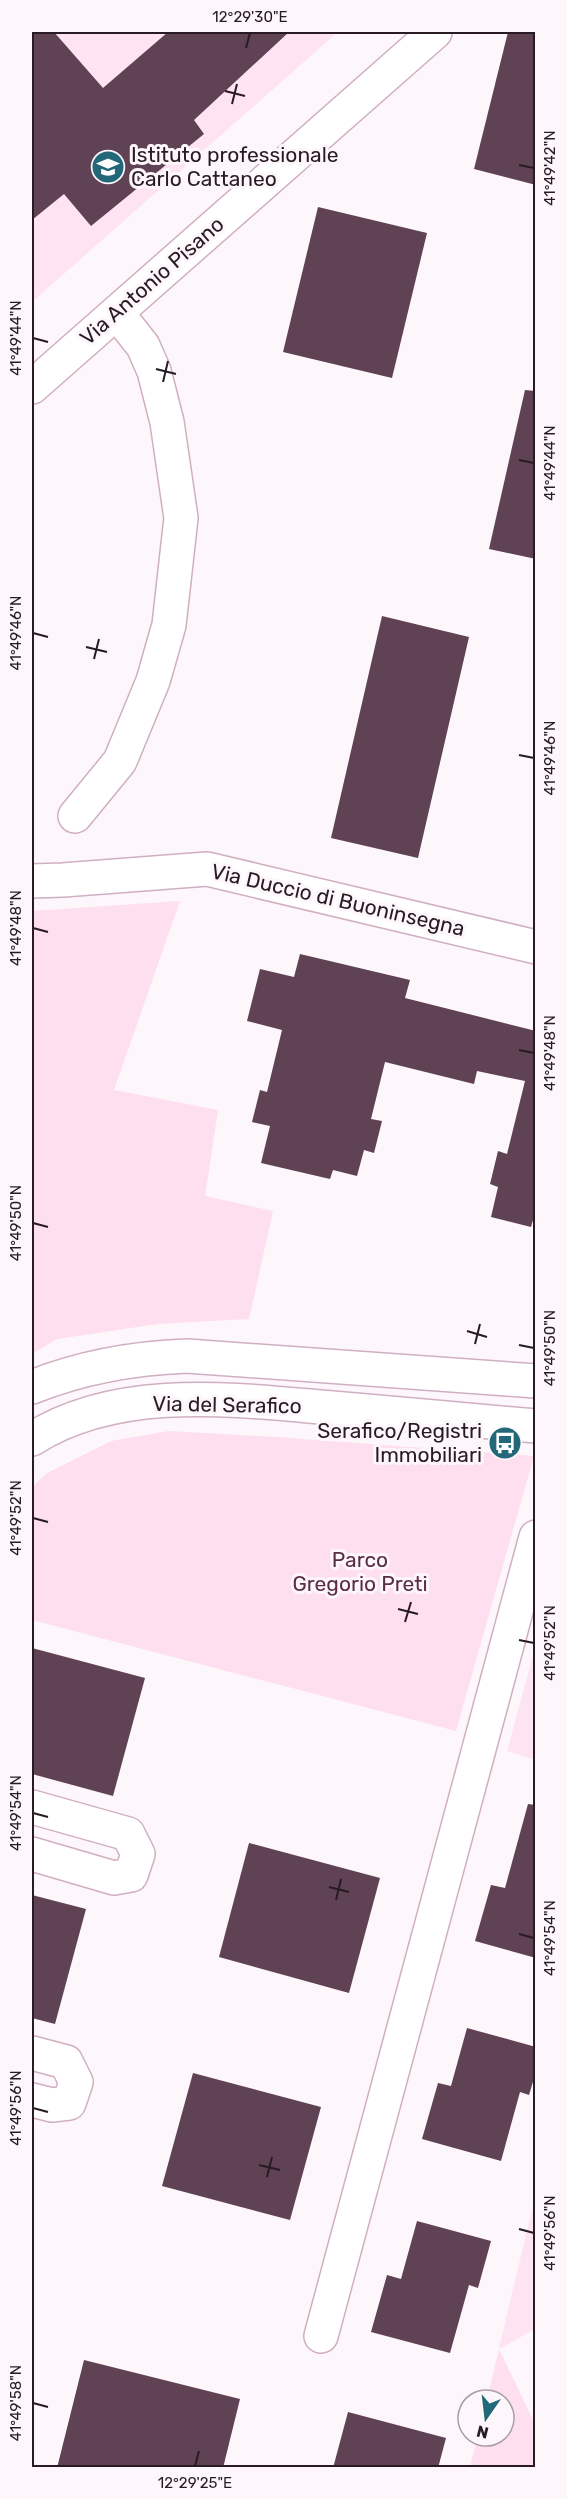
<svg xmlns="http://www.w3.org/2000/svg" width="567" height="2499" viewBox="0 0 567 2499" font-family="Rubik,sans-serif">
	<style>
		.built { fill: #fee4f3 }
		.green { fill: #fedff0 }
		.building { fill: #5f4254 }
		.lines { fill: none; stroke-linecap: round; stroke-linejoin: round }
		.minor-casing { stroke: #d1afc2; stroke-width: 36 }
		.minor { stroke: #fff; stroke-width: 33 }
		.ticks { fill: none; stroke: #281b23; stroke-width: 2 }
		.labels { text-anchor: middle; stroke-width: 6; stroke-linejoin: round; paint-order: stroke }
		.poi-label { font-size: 21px; fill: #281b23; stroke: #fdf6fa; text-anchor: start }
		.street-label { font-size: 21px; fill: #281b23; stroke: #fdf6fa }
		.park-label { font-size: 21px; fill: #5a2c4a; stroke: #fdf6fa }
		.neatline { fill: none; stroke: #281b23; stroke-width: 2 }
		.ticks-label { font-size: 15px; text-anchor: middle; fill: #281b23 }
	</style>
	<rect width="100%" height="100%" fill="#fdf6fa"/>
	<g class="built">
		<path d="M32,32h306l-306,270z"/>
		<path d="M535,1648v112l-28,-9z"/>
		<path d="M535,2197v132l-36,20v-1z"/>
	</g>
	<g class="green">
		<path d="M180,901l-66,189 104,20 -13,86 68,15 -24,108 -91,5 -101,15 -25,15v-443z"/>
		<path d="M169,1431l107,6 258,19 -78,275 -424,-111v-133l15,-14 64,-32z"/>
		<path d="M499,2349l36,75v43h-65l8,-31h26v-36h-17z"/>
	</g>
	<g class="building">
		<path d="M32,32h22l49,56 65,-56h121l-95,88 10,14 -113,92 -27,-32 -32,26z"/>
		<path d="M508,32h28v153l-62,-16z"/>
		<path d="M318,207l109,26 -35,145 -109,-26z"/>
		<path d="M525,390l11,1v168l-47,-10z"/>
		<path d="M382,616l87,21 -51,221 -87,-20z"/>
		<path d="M300,954l110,26 -5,18 131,33v179l-5,17 -40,-10 7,-30 -8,-3 8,-33 9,3 18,-73 -48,-10 -3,13 -89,-22 -14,57 11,2 -8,32 -10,-3 -7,26 -24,-6 -3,9 -69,-16 9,-37 -18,-4 8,-32 7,2 15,-62 -35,-9 13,-52 34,8z"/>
		<path d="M32,1648l113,30 -32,118 -81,-22z"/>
		<path d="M528,1804l8,1v153l-61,-17 16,-56 14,3z"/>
		<path d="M249,1843l131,35 -31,115 -130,-36z"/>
		<path d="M32,1895l54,14 -31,115 -23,-6z"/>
		<path d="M467,2028l69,19v25l-7,23 -9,-3 -19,69 -79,-22 16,-56 13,3z"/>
		<path d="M193,2073l128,34 -31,113 -128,-34z"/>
		<path d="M417,2221l74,20 -13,47 -9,-3 -19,68 -79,-21 16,-57 14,4z"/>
		<path d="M84,2360l156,39 -17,69h-166z"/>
		<path d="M348,2412l98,26 -8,30h-105z"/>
	</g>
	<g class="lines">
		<g class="minor-casing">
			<g id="minor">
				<path d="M32,387l403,-355"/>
				<path d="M75,816l45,-55 33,-80 16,-56 12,-107 -14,-96 -13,-51 -11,-25 -26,-33"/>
				<path d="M32,881l31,-1 144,-11 329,78"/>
				<path d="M32,1387c50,-20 101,-29 155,-31l349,25"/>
				<path d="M32,1439c90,-57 211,-38 312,-30 64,6 128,11 192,17"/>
				<path d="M32,1807l96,27 10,20 -7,21 -17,3 -82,-24"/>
				<path d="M32,2053l34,9 10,20 -7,21 -17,2 -20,-5"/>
				<path d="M321,2336l215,-799"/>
			</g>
		</g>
		<use href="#minor" class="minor"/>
	</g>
	<path class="ticks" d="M246,48l4,-15M225,91l20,5M232,104l5,-20M519,165l15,3M33,338l15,4M156,369l20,5M163,382l5,-21M519,460l15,3M33,633l15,4M86,647l21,5M94,659l5,-20M519,755l15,3M33,928l15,4M519,1050l15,3M33,1223l15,4M467,1331l20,6M475,1344l5,-20M519,1345l15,3M33,1518l15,4M398,1609l20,5M405,1622l6,-20M519,1640l15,3M33,1813l15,4M329,1887l20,5M336,1900l5,-21M519,1934l15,4M33,2108l15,4M259,2165l21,5M267,2177l5,-20M519,2229l15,4M33,2403l15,4M195,2466l4,-15"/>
	<defs>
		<g id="school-disc" transform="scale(1.725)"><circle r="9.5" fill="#226878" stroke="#fdf6fa"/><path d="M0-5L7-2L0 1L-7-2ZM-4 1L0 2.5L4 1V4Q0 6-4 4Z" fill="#fff"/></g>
		<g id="bus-disc" transform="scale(1.725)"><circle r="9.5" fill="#226878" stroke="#fdf6fa"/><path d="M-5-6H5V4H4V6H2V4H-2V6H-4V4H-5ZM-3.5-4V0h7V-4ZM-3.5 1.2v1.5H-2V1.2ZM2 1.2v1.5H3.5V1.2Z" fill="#fff"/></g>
	</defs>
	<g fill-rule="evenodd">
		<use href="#school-disc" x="108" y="167"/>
		<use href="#bus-disc" x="505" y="1443"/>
	</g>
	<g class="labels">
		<g class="poi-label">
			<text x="131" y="162">Istituto professionale<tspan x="131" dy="24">Carlo Cattaneo</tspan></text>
			<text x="482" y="1438" text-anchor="end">Serafico/Registri<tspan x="482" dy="24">Immobiliari</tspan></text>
		</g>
		<g class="street-label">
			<text transform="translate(152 281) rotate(-41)" y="7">Via Antonio Pisano</text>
			<text transform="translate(338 900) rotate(13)" y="7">Via Duccio di Buoninsegna</text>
			<text transform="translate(227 1405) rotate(1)" y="7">Via del Serafico</text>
		</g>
		<g class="park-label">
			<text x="360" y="1567">Parco<tspan x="360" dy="24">Gregorio Preti</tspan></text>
		</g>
	</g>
	<rect width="567" height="2499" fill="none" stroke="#fdf6fa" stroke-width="66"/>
	<g transform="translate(486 2418) rotate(194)"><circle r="28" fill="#fdf6fa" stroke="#a89ea4" stroke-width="1.5"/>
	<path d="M0-4.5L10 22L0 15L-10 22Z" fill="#226878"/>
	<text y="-9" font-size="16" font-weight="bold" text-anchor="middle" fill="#281b23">N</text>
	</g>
	<rect x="33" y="33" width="501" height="2433" class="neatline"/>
	<g class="ticks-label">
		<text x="250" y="22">12°29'30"E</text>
		<text transform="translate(550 168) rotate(-90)" y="5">41°49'42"N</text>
		<text transform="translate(16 338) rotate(-90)" y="5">41°49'44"N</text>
		<text transform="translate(550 463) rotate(-90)" y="5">41°49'44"N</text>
		<text transform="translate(16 633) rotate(-90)" y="5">41°49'46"N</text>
		<text transform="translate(550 758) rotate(-90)" y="5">41°49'46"N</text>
		<text transform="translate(16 928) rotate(-90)" y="5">41°49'48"N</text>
		<text transform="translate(550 1053) rotate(-90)" y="5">41°49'48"N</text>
		<text transform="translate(16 1223) rotate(-90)" y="5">41°49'50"N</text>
		<text transform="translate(550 1348) rotate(-90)" y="5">41°49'50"N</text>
		<text transform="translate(16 1518) rotate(-90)" y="5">41°49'52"N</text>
		<text transform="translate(550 1643) rotate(-90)" y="5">41°49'52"N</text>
		<text transform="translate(16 1813) rotate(-90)" y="5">41°49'54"N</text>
		<text transform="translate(550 1938) rotate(-90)" y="5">41°49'54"N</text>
		<text transform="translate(16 2108) rotate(-90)" y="5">41°49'56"N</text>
		<text transform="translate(550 2233) rotate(-90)" y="5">41°49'56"N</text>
		<text transform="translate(16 2403) rotate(-90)" y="5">41°49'58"N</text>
		<text x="195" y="2488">12°29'25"E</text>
	</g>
</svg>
